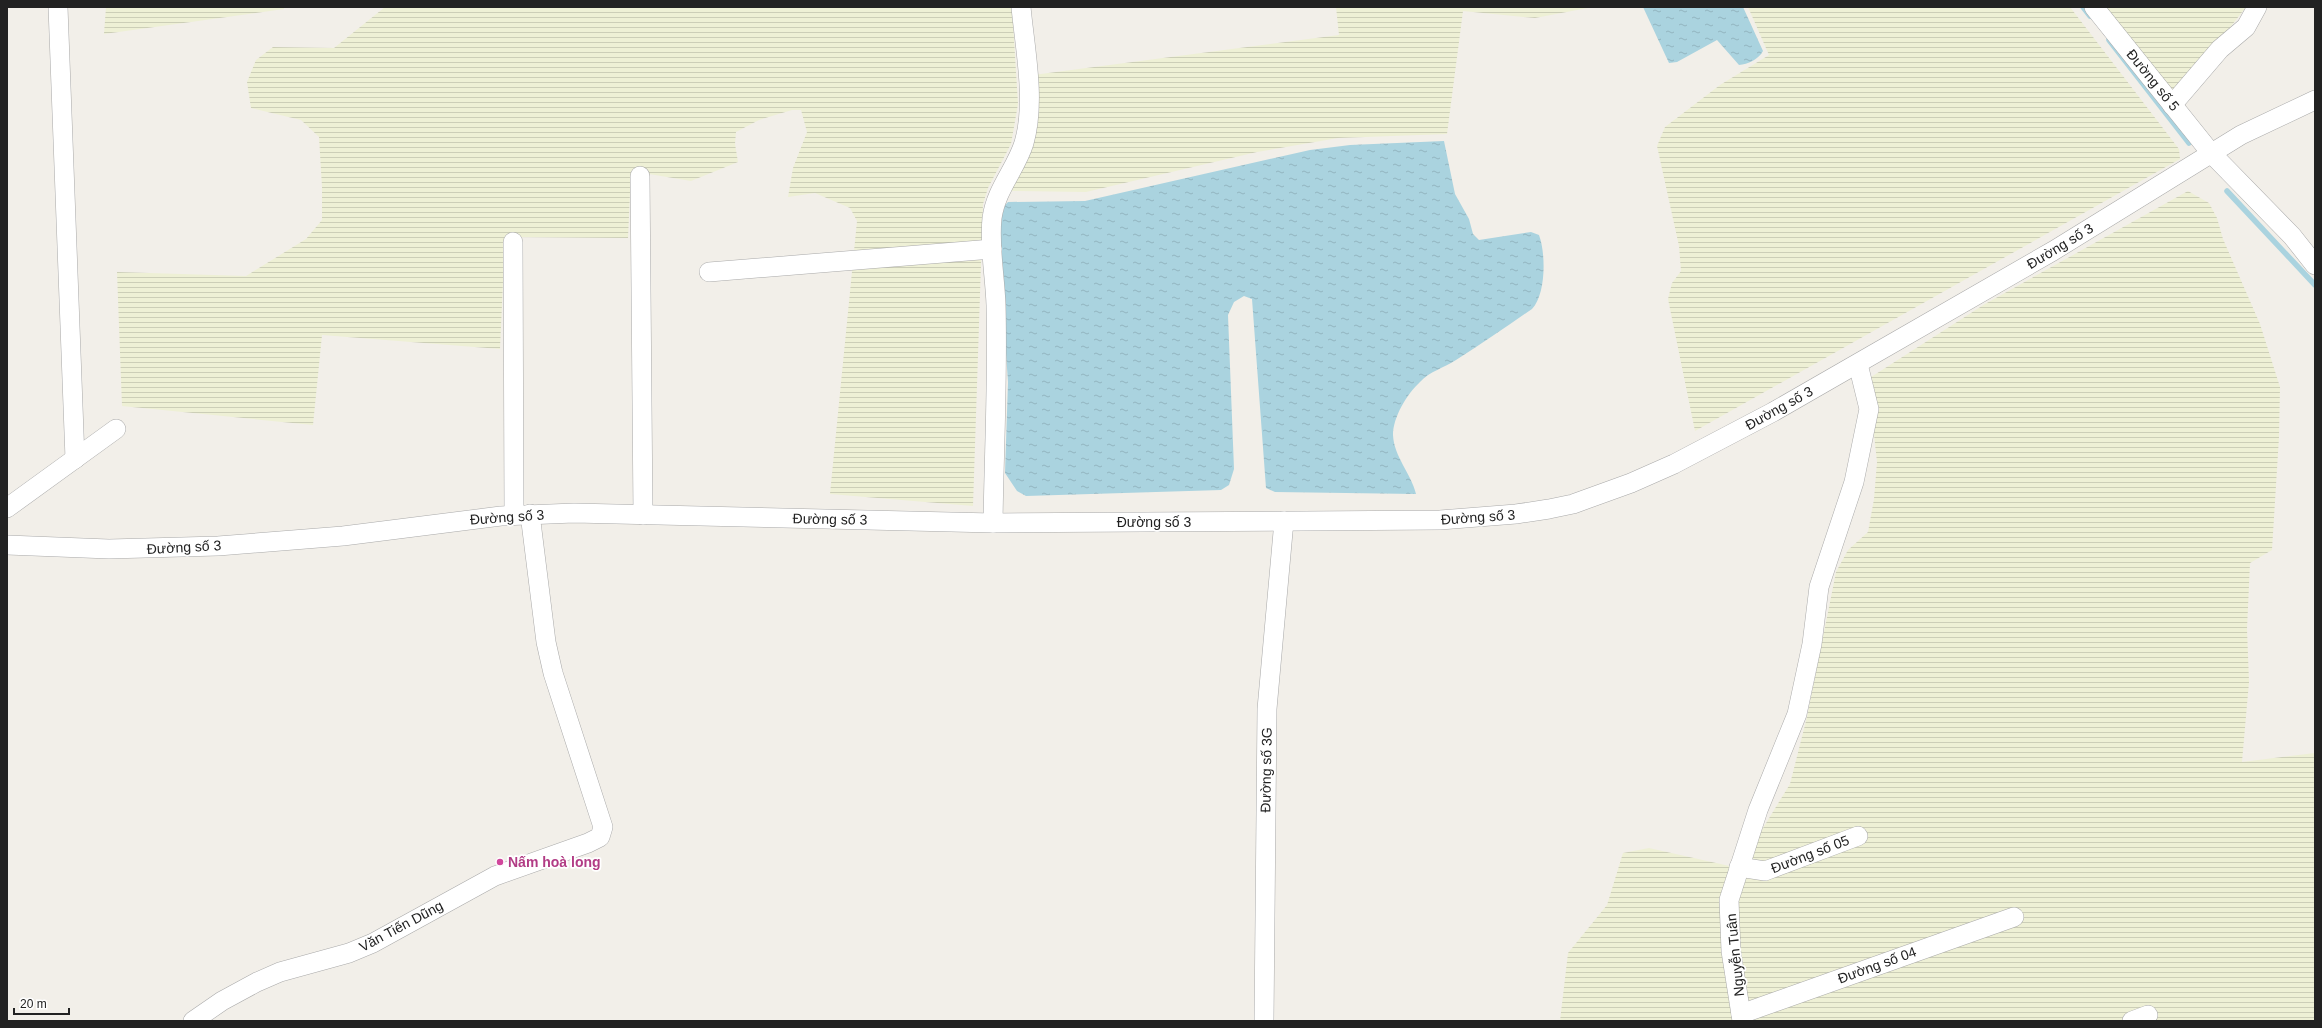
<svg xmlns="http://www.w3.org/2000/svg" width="2322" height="1028" viewBox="0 0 2322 1028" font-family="Helvetica,sans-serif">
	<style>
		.farmland { fill: url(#farmland-rules) }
		.water { fill: url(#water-ripples) }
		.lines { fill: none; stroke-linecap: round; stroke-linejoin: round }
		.stream { stroke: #aad3df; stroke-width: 5.5 }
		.street-casing { stroke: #a9a9a9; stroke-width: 20 }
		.street { stroke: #fff; stroke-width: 19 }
		.hotel-dot { fill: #d1479c; stroke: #fff; stroke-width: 1.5 }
		.labels { text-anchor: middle; stroke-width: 3.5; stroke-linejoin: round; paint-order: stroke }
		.street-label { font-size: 14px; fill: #222; stroke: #fff }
		.hotel-label { font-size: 14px; font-weight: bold; fill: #b23c85; stroke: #fff; text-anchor: start }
	</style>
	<defs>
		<pattern id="farmland-rules" width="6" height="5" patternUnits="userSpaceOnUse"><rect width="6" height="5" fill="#eef0d5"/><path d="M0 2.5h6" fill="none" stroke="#ccceb7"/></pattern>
		<pattern id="water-ripples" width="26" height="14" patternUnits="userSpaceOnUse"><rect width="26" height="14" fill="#aad3df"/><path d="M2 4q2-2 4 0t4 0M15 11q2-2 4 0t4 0" fill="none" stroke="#92b5bf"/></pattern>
	</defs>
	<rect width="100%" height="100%" fill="#f2efe9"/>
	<g class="farmland">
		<path d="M106,7h178v2l-180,25z"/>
		<path d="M385,7h627l6,97 -7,40 -23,44 -5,16 -10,302 -143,-12 27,-273 -7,-13 -35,-15 -27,4 5,-29 14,-36 -6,-22h-9l-33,10 -23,12 -1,12 3,18 -47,19 -60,-10 -3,67 -123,-1 -5,112 -178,-14 -9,90 -191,-19 -5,-134 129,4 60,-37 16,-19v-33l-3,-50 -18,-17 -50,-12 -4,-26 9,-22 17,-13 61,1z"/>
		<path d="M1336,7h257l-58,11 -72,-7 -16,123 -109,4 -81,14 -171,40 -75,-1 22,-116 306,-40z"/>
		<path d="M1748,7h322l109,142 1,10 -485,272 -27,-132 4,-16 9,-12 -2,-25 -22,-100 8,-19 55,-42 49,-30z"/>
		<path d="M2098,7h148l-73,94z"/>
		<path d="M2188,191l21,12 8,15 6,21 37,85 20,63 -1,50 -7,113 -22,13 -3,66 2,53 -7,80 73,-9v268h-755l8,-68 39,-48 16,-52 26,-5 85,19 17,-4 9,-30 30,-49 17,-67 29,-145 12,-22 20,-18 6,-33 3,-37 -9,-83 117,-75z"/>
	</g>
	<g class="water">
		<path d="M1643,7h100l20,44c-5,9 -15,13 -24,14l-22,-25 -40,22 -8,1z"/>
		<path d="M1444,141l11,53 14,25 4,15 6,6 52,-8 8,3c7,19 7,59 -7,74 -25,17 -50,35 -76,51 -12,8 -26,11 -36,22 -13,12 -27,35 -27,53 1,22 18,38 23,59l-141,-2 -9,-4 -14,-189 -8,-3 -10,6 -6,13 6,154 -5,16 -8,5 -195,6 -9,-5 -12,-18 3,-91 -11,-158 6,-17 5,-5 77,-1 225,-51 40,-5z"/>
	</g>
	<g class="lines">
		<g class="stream">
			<path d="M2083,7l7,9"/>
			<path d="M2109,40l80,103"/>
			<path d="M2227,191l88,94"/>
		</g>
		<g class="street-casing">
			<g id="street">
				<path d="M58,7l17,452"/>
				<path d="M2094,7l117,146 81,83 23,29"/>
				<path d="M2172,105l48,-56 26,-22 11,-20"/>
				<path d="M640,176l3,339"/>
				<path d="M513,242l1,273"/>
				<path d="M709,272l283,-23"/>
				<path d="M7,508l109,-79"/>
				<path d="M993,523c1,-72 5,-145 3,-218 -1,-29 -7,-58 -4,-87 4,-29 24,-49 32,-75 12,-42 1,-93 -3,-136"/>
				<path d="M7,545l102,4 109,-3 125,-10 158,-20 73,-3 419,10 447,-3 76,-6 33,-5 24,-5 58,-21 43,-19 99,-52 280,-161 188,-116 74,-35"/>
				<path d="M1739,867l26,4 93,-35"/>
				<path d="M1741,1014l273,-97"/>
				<path d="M193,1021l29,-20 35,-19 23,-10 69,-19 24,-10 122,-67 93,-33 12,-6 3,-10 -50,-154 -7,-31 -16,-128"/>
				<path d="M1264,1021l3,-312 17,-188"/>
				<path d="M1742,1021l-11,-70 -2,-51 29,-90 39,-96 15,-70 7,-57 35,-105 15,-73 -11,-45"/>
				<path d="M2132,1021l16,-6"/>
			</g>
		</g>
		<use href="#street" class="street"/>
	</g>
	<circle class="hotel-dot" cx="500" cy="862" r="4"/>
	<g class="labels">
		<g class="street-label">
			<text transform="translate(2153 80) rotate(51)" y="5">Đường số 5</text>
			<text transform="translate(2060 246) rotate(-31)" y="5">Đường số 3</text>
			<text transform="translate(1779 408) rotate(-29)" y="5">Đường số 3</text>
			<text transform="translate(507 517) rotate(-4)" y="5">Đường số 3</text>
			<text transform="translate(1478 517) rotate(-4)" y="5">Đường số 3</text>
			<text transform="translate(830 519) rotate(1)" y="5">Đường số 3</text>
			<text x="1154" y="527">Đường số 3</text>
			<text transform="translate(184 547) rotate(-3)" y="5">Đường số 3</text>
			<text transform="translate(1266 770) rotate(-89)" y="5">Đường số 3G</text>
			<text transform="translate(1810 854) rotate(-21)" y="5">Đường số 05</text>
			<text transform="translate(401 926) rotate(-28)" y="5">Văn Tiến Dũng</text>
			<text transform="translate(1735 955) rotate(-96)" y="5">Nguyễn Tuân</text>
			<text transform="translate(1877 965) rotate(-20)" y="5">Đường số 04</text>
		</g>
		<g class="hotel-label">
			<text x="508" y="867">Nấm hoà long</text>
		</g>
	</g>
	<rect width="2322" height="1028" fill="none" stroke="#222222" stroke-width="16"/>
	<path d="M14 1008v6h55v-6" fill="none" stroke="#222222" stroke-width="2"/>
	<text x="20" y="1008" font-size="12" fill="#222222" stroke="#ffffff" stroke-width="3" paint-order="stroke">20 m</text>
</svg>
